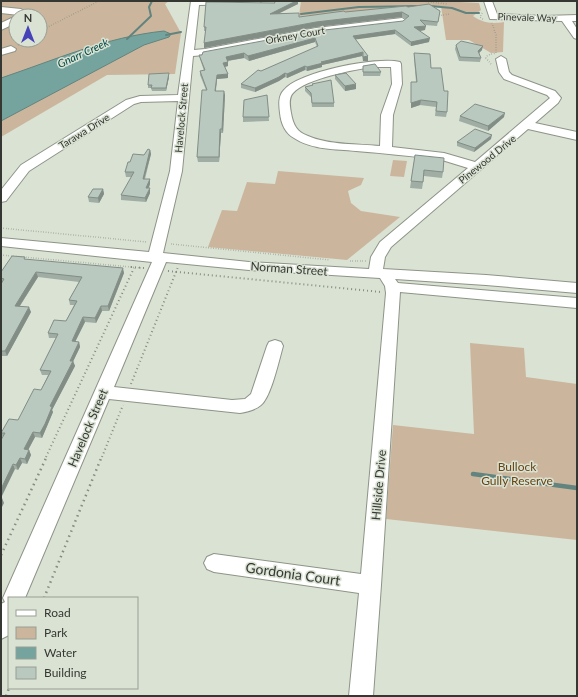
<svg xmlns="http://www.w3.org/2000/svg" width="578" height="697" viewBox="0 0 578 697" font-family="Lato,sans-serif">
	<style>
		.green { fill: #cbb69d; fill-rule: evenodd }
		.water { fill: #75a49f; stroke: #62847e }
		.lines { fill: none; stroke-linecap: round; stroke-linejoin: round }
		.stream-far1 { stroke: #62847e; stroke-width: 2 }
		.stream { stroke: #62847e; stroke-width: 4.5 }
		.minor-casing { stroke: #8d9487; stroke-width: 2 }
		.path-far2 { stroke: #868c82; stroke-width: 1.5; stroke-dasharray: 0.5 2; stroke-linecap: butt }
		.path-far1 { stroke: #868c82; stroke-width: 2; stroke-dasharray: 1 3; stroke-linecap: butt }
		.path { stroke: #868c82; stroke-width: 2.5; stroke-dasharray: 1.5 4; stroke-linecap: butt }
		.minor { fill: #fff; fill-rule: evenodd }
		.wall { fill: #9fada4 }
		.shaded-wall { fill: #828d86 }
		.building { fill: #b9c9bf; stroke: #828d86 }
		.labels { text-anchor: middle; stroke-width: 3; stroke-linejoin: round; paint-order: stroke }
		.far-street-label { font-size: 10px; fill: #353832; stroke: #dae2d4 }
		.far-water-label { font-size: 11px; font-style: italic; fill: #004945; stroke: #dae2d4 }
		.street-label { font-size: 12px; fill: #353832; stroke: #dae2d4 }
		.park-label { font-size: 12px; fill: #684411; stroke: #dae2d4 }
		.near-street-label { font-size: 14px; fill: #353832; stroke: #dae2d4 }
	</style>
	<rect width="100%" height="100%" fill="#dae2d4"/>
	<g class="green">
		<path d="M1,1h168l-4,3 16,29 -6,41 -68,1 -106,62zM16,16h24v24h-24z"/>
		<path d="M301,1h140l38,2 2,7 -8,6c10,7 18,8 31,6l-1,30 -12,1 -22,-13h-23l-5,-34 -142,10z"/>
		<path d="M393,160l14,1 -3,16 -14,-1z"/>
		<path d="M278,171l86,7 -3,7 -13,6 3,12 10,8 39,6 -53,43 -139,-13 14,-37 15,1 10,-29 28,2z"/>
		<path d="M470,343l54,5 2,29 51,7v156l-191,-21 7,-94 81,9z"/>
	</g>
	<path class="water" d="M164,31l7,3 -2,3 -25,8 -143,76v-43c54,-18 105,-41 163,-47z"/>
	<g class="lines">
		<g class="stream-far1">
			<path d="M430,6l22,2 14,5h13"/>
			<path d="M301,14l58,-7 61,-1"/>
			<path d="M166,35l15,-3"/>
			<path d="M127,39l24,-23 -2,-9 3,-6"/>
		</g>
		<path class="stream" d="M473,474l104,14"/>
		<g class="minor-casing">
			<g id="minor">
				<path d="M191,1h71l-4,3 -59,1 -5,45 11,-1 111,-21 86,-10 5,3 -5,3 -86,10 -111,21 -12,1 -11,115 -19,82 86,9 120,7 2,-12 9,-15 88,-74 -26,-8 -16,-2c-23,-3 -46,-5 -70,-7 -20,-2 -44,-1 -62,-13 -9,-5 -13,-15 -14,-25 -1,-8 -2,-17 4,-23 14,-18 93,-34 116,-28l1,2 1,20 -9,31 -1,32 52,6 31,9 75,-64 -3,-3 -43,-16 -5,-7 -3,-13 5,-3 5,3 3,13 3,3 43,16 6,7 -3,5 -23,20 42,9v8l-49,-11 -137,118 -6,10 -2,12 103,6 91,8v10l-91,-8 -91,-6 3,4 179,15v10l-177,-16 -19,293 -8,111h-24l10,-103 -145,-21 -7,-3 -3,-6 3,-6 7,-3 147,20 25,-281 -1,-7 -5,-8 -131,-8 -83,-8 -52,125 118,13 13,-1 6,-5 16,-48 2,-4 6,-2 6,2 2,4c-4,14 -12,51 -22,59 -6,5 -14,7 -21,8l-131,-14 -84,199h-16v37l-8,4v-35l4,-2 -2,-4 149,-336 -151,-16v-8l148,14 21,-81 8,-70 -37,1 -7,2 -105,67 -23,30 -5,1v-12l20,-25 105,-65 14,-4 38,-1zM374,67h17l1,17 -11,31 -1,31c-22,-2 -52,-1 -72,-10 -11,-4 -15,-11 -17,-23 -1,-6 -3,-15 2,-20 12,-14 62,-24 81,-26z"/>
				<path d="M484,1h8l5,13 48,2 32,-1v6h-5l5,8v10l-3,-1 -12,-17 -72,-2z"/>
				<path d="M1,7l20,2 9,5 -1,2h-10v-1l-18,-2z"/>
				<path d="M16,16v7l-15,7v-7z"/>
				<path d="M11,46l5,3 -1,2 -14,4v-6z"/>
			</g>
		</g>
		<g class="path-far2">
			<path d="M421,1l27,3"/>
			<path d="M482,13l-2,4 4,3"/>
			<path d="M436,16l14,-2"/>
			<path d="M40,31l59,-30"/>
			<path d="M18,45l8,-5"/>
			<path d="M491,64l-5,-6 2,-3 8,-2v-18l-4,-12"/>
			<path d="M1,228l146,14"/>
			<path d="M171,244l159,16"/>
			<path d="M1,255l141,13"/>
			<path d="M350,261h16"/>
		</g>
		<g class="path-far1">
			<path d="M131,267l13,1"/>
			<path d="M168,271l213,21"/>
			<path d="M131,384l47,-117"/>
			<path d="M46,457l88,-189"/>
			<path d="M102,457l21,-52"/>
		</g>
		<g class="path">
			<path d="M1,555l46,-99"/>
			<path d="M44,598l58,-142"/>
			<path d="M6,696l3,-8"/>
		</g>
		<use href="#minor" class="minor"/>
	</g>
	<g class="wall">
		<path d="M274,1h24v3l-20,9 21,4 46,-5 63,-5 32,4 -3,15 -12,-1v5l-6,1 10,11 -18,4 -16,-12 -40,5 13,22h-5l-1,-5 -40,9v2l-15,4 -2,-1 -18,8 -2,-1 -6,4 -24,11 -14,-4v-4l20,-13 56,-24 -2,-5 -66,19 -5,-3 -16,3v5l-3,1 3,7v4l-11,1 -1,12 9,4 -2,38h-2l-2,29h-21l-1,-5 9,-67 -6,-15v-4h4l-4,-12 -1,-4 204,-34 3,-2 -4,-2 -86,10 -112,21v-5l2,-12h-2v-4l70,-24z"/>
		<path d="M456,45l26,5 -3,3 2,5 -1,4 -21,-1 -4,-12z"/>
		<path d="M414,53l17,15 13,23 3,21 -1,5 -11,-1 1,-9 -16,-2 -9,3v-26h5l-2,-24z"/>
		<path d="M363,66l18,6 -1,4h-17z"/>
		<path d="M335,75l21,14 -11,2 -10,-12z"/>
		<path d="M169,77l-3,14h-14l-1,-3h-3v-3z"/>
		<path d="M312,84l22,19v4h-22l-1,-10 -6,-6v-4l7,-1z"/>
		<path d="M267,95l2,26 -26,1v-5z"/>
		<path d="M460,116l44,1 -16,14 -29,-10z"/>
		<path d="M491,139l-17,13 -17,-6v-4z"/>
		<path d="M150,150l1,4 -6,25h5v5l-1,4 1,5 -4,9 -25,-2v-5l11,-18h-6l-1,-5z"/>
		<path d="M415,155l28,17 -1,6 -18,-2 -2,13 -12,-1z"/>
		<path d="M103,189l1,5 -5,9 -10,-1 -1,-5z"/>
		<path d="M25,259l99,14 -15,38h-7l-6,12 -11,-1 -10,20h4l1,5 -7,14 2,5 -23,44 1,2 -11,26 -7,-1 -7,13h1l2,5 -4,9 -5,-1 -4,7 -3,-1 -14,-36 17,-13 23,-30 7,-15h-6l-2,-5 16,-32h-7l-1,-5 18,-12 8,-16h-4l-1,-5 10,-18 -41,-5 -18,29 11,6 -24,44h-6v-72l1,-1h-1v-11z"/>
	</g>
	<g class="shaded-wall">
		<path d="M296,1h2v3l-28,14v-4z"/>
		<path d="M402,12v5l-86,10 -112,21v-5l112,-21z"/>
		<path d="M426,26l-1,4 -11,2v-5z"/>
		<path d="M395,30v4l-43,6 1,-4z"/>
		<path d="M315,38v4l-66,19 -1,-5z"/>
		<path d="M430,38l-1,4 -18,4v-4z"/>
		<path d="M483,46l-1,4 -5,5 1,-4z"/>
		<path d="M363,52l-1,4 -40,9v2l-15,4v-4l14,-5z"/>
		<path d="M244,53v5l-18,3v-4z"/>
		<path d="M368,56v5h-5v-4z"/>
		<path d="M228,62v4l-4,1 -1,-4z"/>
		<path d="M305,66v4l-18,8v-4z"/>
		<path d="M169,73v4l-3,14v-3z"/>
		<path d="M285,73v4l-6,4 -24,11v-4z"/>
		<path d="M228,74v4l-11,1 -2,16v-4l2,-16z"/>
		<path d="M356,84v5l-11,2v-5z"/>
		<path d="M224,91l1,4 -2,38 -1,-4z"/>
		<path d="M421,100l-1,5 -9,3v-5z"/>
		<path d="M505,113l-1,4 -16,14v-5z"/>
		<path d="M220,129l1,4 -2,29v-5z"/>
		<path d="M492,135l-1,4 -17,13 1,-4z"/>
		<path d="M150,150l1,4 -8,29v-4z"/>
		<path d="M150,179v5l-4,9v-5z"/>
		<path d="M150,188v5l-4,9 -1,-4z"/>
		<path d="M103,189l1,5 -5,9 -1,-5z"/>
		<path d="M123,268l1,5 -15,38 -1,-5z"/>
		<path d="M36,272l2,5 -21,33 -2,-4z"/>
		<path d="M101,306l1,5 -6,12 -1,-5z"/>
		<path d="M29,307l2,5 -24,44 -2,-5z"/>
		<path d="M83,317l2,5 -12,24 -1,-5z"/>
		<path d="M79,342l1,5 -9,19 -1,-5z"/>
		<path d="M73,361l2,5 -23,44 1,2 -11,26 -2,-5 10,-27z"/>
		<path d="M33,432l2,5 -9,17 -2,-5z"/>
		<path d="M29,450l2,5 -4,9 -2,-5z"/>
		<path d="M20,458l2,5 -4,7 -2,-5z"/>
		<path d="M13,464l2,5 -14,29v-9z"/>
		<path d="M2,498l2,5 -3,6v-9z"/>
	</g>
	<g class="building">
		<path d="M274,1h22l-26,13 29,-1v4l45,-6 1,1 61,-6 2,1 21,-3 11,7 -2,11 -18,-2 6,6 -12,1 16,11 -19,4 -16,-12 -42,6 15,20 -5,1v-5l-42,10 2,1 -16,4 -2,-1 -18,8 -2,-1 -6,4 -24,11 -14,-4 17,-14 3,1 57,-25 -3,-8 -67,18 -4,-3 -18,4 2,5 -5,1 5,11 -11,1 -2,16h9l-2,38h-2l-1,28h-22l5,-67h5l-7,-19 5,-1 -6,-15h3l1,-3 113,-21 87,-10 6,-5 -7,-4 -86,10 -112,21 2,-16h-2l2,-25 69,1z"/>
		<path d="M461,41l22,5 -5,5 3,7 -21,-1 -4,-12z"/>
		<path d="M414,53l16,1 1,14h10l3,23h4l-1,21 -11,-1 1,-9 -16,-2 -10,3v-21h6z"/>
		<path d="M375,64l6,8h-18v-6z"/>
		<path d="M169,73l-3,15h-15l1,-3h-4l1,-11z"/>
		<path d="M346,73l10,11 -11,2 -10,-11z"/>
		<path d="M331,80l3,23h-22l-1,-10 -6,-6 8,-2 -1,-1z"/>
		<path d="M267,95l2,22h-26l1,-17z"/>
		<path d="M475,104l30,9 -17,13 -28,-10z"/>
		<path d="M475,129l17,6 -17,13 -18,-6z"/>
		<path d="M148,149l2,1 -7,29h7l-4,9h4l-5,10 -24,-3 13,-23h-9l3,-10h2l3,-8 11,1z"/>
		<path d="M415,155l29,3 -1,14 -19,-2 -1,12 -12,-1z"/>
		<path d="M93,189h10l-5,9 -10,-1z"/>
		<path d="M12,256l13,1 -1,2 99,9 -15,38h-7l-6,12 -12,-1 -11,24 7,1 -9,19h3l-23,45 2,1 -7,17 -5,9 -7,-1 -9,17 5,1 -4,9 -5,-1 -4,7 -3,-1 -12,25v-49l4,-7h-4l8,-14 9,1 16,-31 7,1 10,-19 -11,-1 18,-36 -10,-1 6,-13 12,1 11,-20 -8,-1 13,-23 -46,-5 -21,34 14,1 -24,44h-4v-67l3,-5 -3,-1v-6z"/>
	</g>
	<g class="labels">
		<g class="far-street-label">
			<text transform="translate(527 17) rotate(2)" y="4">Pinevale Way</text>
			<text transform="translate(295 35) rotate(-10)" y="4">Orkney Court</text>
			<text transform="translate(181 118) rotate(-85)" y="4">Havelock Street</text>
			<text transform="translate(84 131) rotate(-32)" y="4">Tarawa Drive</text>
			<text transform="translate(487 159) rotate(-39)" y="4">Pinewood Drive</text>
		</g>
		<g class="far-water-label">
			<text transform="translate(83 53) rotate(-25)" y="4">Gnarr Creek</text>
		</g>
		<g class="street-label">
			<text transform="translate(289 269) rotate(4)" y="4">Norman Street</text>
			<text transform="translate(88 428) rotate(-67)" y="4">Havelock Street</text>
			<text transform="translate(379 485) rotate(-85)" y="4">Hillside Drive</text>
		</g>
		<g class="park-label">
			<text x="517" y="471">Bullock<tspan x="517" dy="14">Gully Reserve</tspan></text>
		</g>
		<g class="near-street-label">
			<text transform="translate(293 574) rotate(8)" y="5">Gordonia Court</text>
		</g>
	</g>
	<rect width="578" height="697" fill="none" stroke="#353832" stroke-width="4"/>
	<rect x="8" y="597" width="130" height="92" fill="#dae2d4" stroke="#989e93"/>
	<rect x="16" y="610" width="20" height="6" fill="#ffffff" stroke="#989e93"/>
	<text x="44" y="617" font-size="12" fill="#353832">Road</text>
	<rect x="16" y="627" width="20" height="12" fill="#cbb69d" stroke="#989e93"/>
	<text x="44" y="637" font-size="12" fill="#353832">Park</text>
	<rect x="16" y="647" width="20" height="12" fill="#75a49f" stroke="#989e93"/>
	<text x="44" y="657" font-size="12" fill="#353832">Water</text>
	<rect x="16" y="667" width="20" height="12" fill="#b9c9bf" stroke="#989e93"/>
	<text x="44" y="677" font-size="12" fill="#353832">Building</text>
	<g transform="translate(28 28)"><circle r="19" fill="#dae2d4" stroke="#989e93"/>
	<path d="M0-3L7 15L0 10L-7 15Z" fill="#4642b8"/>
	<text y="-6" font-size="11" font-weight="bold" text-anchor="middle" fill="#353832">N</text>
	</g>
</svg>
